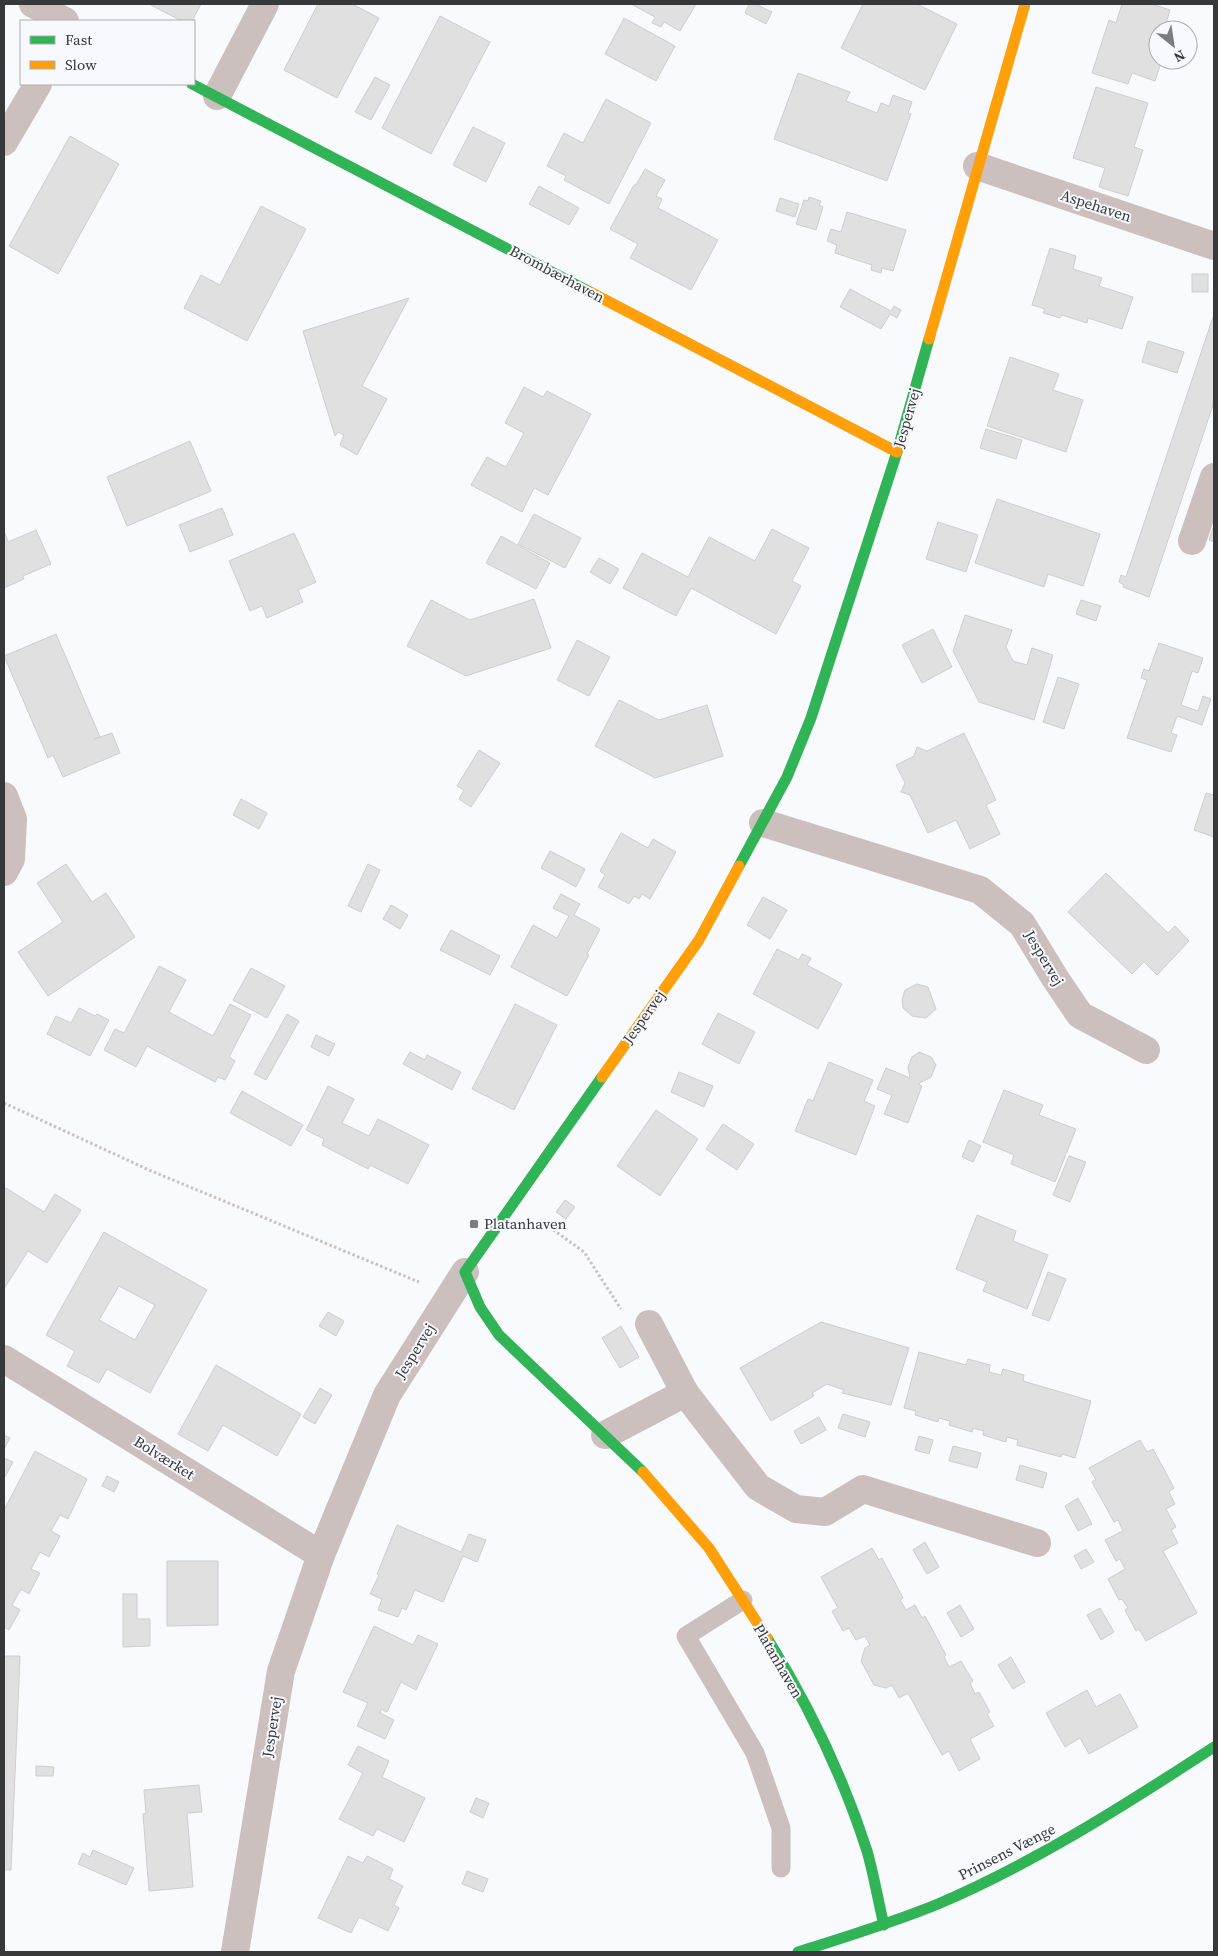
<svg xmlns="http://www.w3.org/2000/svg" width="1218" height="1956" viewBox="0 0 1218 1956" font-family="'Source Serif 4',serif">
	<style>
		.building { fill: #e1e0e1; stroke: #cecdcf; fill-rule: evenodd }
		.lines { fill: none; stroke-linecap: round; stroke-linejoin: round }
		.path { stroke: #c9c2c1; stroke-width: 3; stroke-dasharray: 2.5 2.5; stroke-linecap: butt }
		.lane { stroke: #ccc0be; stroke-width: 19 }
		.street { stroke: #ccc0be; stroke-width: 28 }
		.fast { stroke: #30b455; stroke-width: 11 }
		.slow { stroke: #ff9f0a; stroke-width: 11 }
		.poi-dot { fill: #7b7c7e; stroke: #f8f9fe; stroke-width: 2 }
		.labels { text-anchor: middle; stroke-width: 4; stroke-linejoin: round; paint-order: stroke }
		.street-label { font-size: 15px; fill: #37383a; stroke: #f8f9fe }
		.poi-label { font-size: 15px; fill: #37383a; stroke: #f8f9fe; text-anchor: start }
	</style>
	<rect width="100%" height="100%" fill="#f9fafd"/>
	<g class="building">
		<path d="M149,4h52l-9,17h-10z"/>
		<path d="M318,4h34l27,14 -42,80 -53,-28z"/>
		<path d="M631,4h65l-16,27 -16,-9 -3,5 -9,-4 3,-6z"/>
		<path d="M749,4h6l17,8 -6,12 -21,-11z"/>
		<path d="M863,4h54l40,20 -32,66 -84,-42z"/>
		<path d="M1122,4h30l18,6 -6,20h-6v19l-2,8h2v3h4l-7,21 -23,-8 -4,11 -36,-11 17,-53 7,3z"/>
		<path d="M440,16l50,26 -59,112 -49,-26z"/>
		<path d="M624,18l51,28 -19,35 -51,-27z"/>
		<path d="M798,73l52,19 -4,9 31,12 4,-10 8,3 4,-11 19,7 -4,11 3,1 -24,67 -113,-42z"/>
		<path d="M375,77l15,8 -19,35 -16,-8z"/>
		<path d="M1096,87l52,16 -14,44 9,3 -15,46 -29,-9 6,-19 -32,-10z"/>
		<path d="M606,99l45,24 -42,81 -45,-24 2,-4 -19,-10 17,-33 19,10z"/>
		<path d="M473,127l32,16 -19,39 -33,-17z"/>
		<path d="M70,136l49,28 -61,110 -49,-28z"/>
		<path d="M645,169l20,11 -9,16 6,3 -4,9 60,32 -27,50 -61,-32 8,-14 -28,-15 24,-44h2z"/>
		<path d="M539,186l40,22 -10,17 -40,-21z"/>
		<path d="M809,197l12,4 -2,4 4,2 -7,23 -20,-6 8,-24 4,1z"/>
		<path d="M780,198l19,6 -4,13 -19,-6z"/>
		<path d="M261,206l45,23 -59,112 -63,-33 17,-33 19,10z"/>
		<path d="M847,212l59,18 -13,41 -11,-3 -1,5 -10,-3 1,-5 -37,-12 2,-8 -10,-4 4,-12 10,3z"/>
		<path d="M1050,248l26,8 -3,13 29,9 -3,8 34,11 -11,32 -34,-11 -1,5 -25,-8 -2,3 -17,-5 2,-4 -13,-4z"/>
		<rect x="1192" y="274" width="16" height="18"/>
		<path d="M850,289l41,22 3,-5 7,4 -4,8 -7,-4 -9,15 -41,-22z"/>
		<path d="M409,298l-47,88 25,13 -30,56 -17,-10 4,-10 -6,-3 -3,4 -32,-105z"/>
		<path d="M1214,314v88l-65,195 -26,-10 1,-2 -5,-3 2,-7 5,2z"/>
		<path d="M1148,341l36,11 -7,21 -35,-11z"/>
		<path d="M1010,357l49,17 -6,16 30,10 -17,52 -79,-26z"/>
		<path d="M524,387l19,10 4,-6 44,23 -43,81 -14,-7 -12,24 -51,-27 16,-28 19,10 18,-34 -19,-10z"/>
		<path d="M986,429l36,11 -6,19 -36,-11z"/>
		<path d="M190,441l21,50 -84,35 -20,-49z"/>
		<path d="M997,499l103,35 -17,52 -35,-12 -4,13 -69,-24z"/>
		<path d="M222,508l11,27 -43,17 -11,-27z"/>
		<path d="M534,514l47,24 -16,30 -47,-24z"/>
		<path d="M938,522l40,13 -12,37 -40,-13z"/>
		<path d="M1214,525v17l-5,-2z"/>
		<path d="M772,529l37,19 -17,33 9,5 -25,48 -85,-46 -15,28 -53,-28 19,-35 46,24 21,-40 46,24z"/>
		<path d="M36,530l15,34 -28,12 1,3 -20,9v-57l4,11z"/>
		<path d="M294,533l22,49 -18,8 5,12 -36,16 -5,-12 -12,5 -21,-50z"/>
		<path d="M501,536l49,27 -14,26 -50,-26z"/>
		<path d="M599,558l20,11 -9,15 -20,-12z"/>
		<path d="M534,599l17,49 -85,28 -59,-30 24,-46 39,20z"/>
		<path d="M1081,600l20,6 -5,15 -20,-7z"/>
		<path d="M965,615l47,15 -6,17 7,14 14,4 5,-17 21,7 -19,65 -55,-18 -26,-51z"/>
		<path d="M933,629l19,38 -30,16 -20,-38z"/>
		<path d="M56,634l44,103 -6,2 18,-6 8,20 -57,24 -10,-22 -5,3 -44,-102z"/>
		<path d="M577,640l33,17 -21,39 -32,-16z"/>
		<path d="M1159,643l44,15 -5,15 -6,-2 -11,34 17,6 5,-15 8,3 -9,26 -25,-9 -6,17 6,2 -6,17 -44,-14 20,-58 -6,-2 3,-9 5,2z"/>
		<path d="M1058,677l21,7 -15,45 -21,-7z"/>
		<path d="M619,700l40,20 48,-15 16,51 -68,22 -60,-32z"/>
		<path d="M964,733l32,67 -10,5 14,29 -30,15 -14,-29 -28,13 -18,-38 -9,-3 4,-9 -9,-18 18,-9 3,-9 10,4z"/>
		<path d="M479,750l21,13 -29,44 -12,-8 5,-9 -7,-4z"/>
		<path d="M1206,793l8,2v42l-20,-7z"/>
		<path d="M241,799l26,14 -8,16 -26,-14z"/>
		<path d="M621,833l27,15 5,-9 23,13 -26,47 -8,-5 -3,5 -5,-3 -5,8 -31,-17 7,-12 -5,-4z"/>
		<path d="M550,851l35,18 -9,18 -35,-19z"/>
		<path d="M66,864l26,38 14,-9 29,44 -87,59 -30,-44 45,-30 -26,-39z"/>
		<path d="M368,864l12,6 -19,42 -13,-6z"/>
		<path d="M1106,873l62,60 7,-7 14,15 -32,34 -13,-13 -12,12 -64,-62z"/>
		<path d="M561,894l19,10 -6,11 26,14 -13,25 2,1 -22,41 -56,-29 22,-42 24,13 12,-22 -16,-8z"/>
		<path d="M763,897l24,13 -17,29 -23,-14z"/>
		<path d="M391,905l17,10 -8,14 -17,-10z"/>
		<path d="M451,930l49,26 -10,19 -50,-25z"/>
		<path d="M777,949l22,11 3,-6 9,4 -4,7 35,19 -24,45 -65,-35z"/>
		<path d="M159,966l27,14 -17,32 44,24 17,-32 21,11 -22,42 6,4 -10,19 -7,-3 -3,5 -68,-36 -11,21 -32,-17 11,-21 9,4z"/>
		<path d="M251,968l34,18 -18,32 -34,-18z"/>
		<path d="M917,984l11,3 8,22 -10,9 -14,-2 -9,-8 -1,-8 3,-10z"/>
		<path d="M515,1004l42,21 -43,85 -42,-21z"/>
		<path d="M79,1008l16,8 2,-2 12,6 -19,36 -43,-22 9,-18 15,7z"/>
		<path d="M718,1013l37,19 -16,32 -37,-20z"/>
		<path d="M287,1014l12,7 -33,59 -12,-6z"/>
		<path d="M316,1035l19,9 -6,12 -18,-9z"/>
		<path d="M410,1052l15,8 2,-5 34,17 -9,18 -49,-26z"/>
		<path d="M919,1052l12,5 5,8 -5,12 -13,7 4,2 -14,37 -24,-9 8,-19 -15,-6 9,-21 24,10 -2,-11 4,-10z"/>
		<path d="M829,1062l44,18 -9,21 11,5 -19,49 -61,-24 13,-32 5,2z"/>
		<path d="M679,1072l34,14 -9,21 -33,-15z"/>
		<path d="M328,1086l26,13 -12,24 27,13 9,-17 51,26 -21,39 -38,-19 -2,4 -46,-24 2,-6 -18,-9z"/>
		<path d="M1004,1090l39,15 -4,10 37,14 -21,53 -44,-18 3,-9 -31,-13z"/>
		<path d="M242,1091l61,34 -12,21 -61,-33z"/>
		<path d="M656,1110l42,29 -38,57 -43,-30z"/>
		<path d="M723,1124l31,20 -17,26 -31,-21z"/>
		<path d="M969,1140l12,6 -8,16 -11,-5z"/>
		<path d="M1069,1156l17,6 -16,40 -17,-7z"/>
		<path d="M6,1188l38,24 11,-18 26,16 -34,53 -19,-12 -24,38v-99z"/>
		<path d="M565,1200l10,7 -9,12 -10,-7z"/>
		<path d="M977,1215l39,16 -3,10 35,14 -21,54 -44,-18 4,-9 -31,-13z"/>
		<path d="M104,1232l103,58 -57,103 -43,-24 -8,14 -32,-17 8,-15 -29,-16zM119,1286l36,19 -20,35 -36,-20z"/>
		<path d="M1048,1272l18,7 -17,42 -17,-6z"/>
		<path d="M328,1312l16,9 -8,15 -17,-10z"/>
		<path d="M821,1322l88,26 -18,57 -49,-12 2,-3 -17,-6 -15,9 2,3 -43,25 -31,-53z"/>
		<path d="M621,1326l18,31 -19,11 -18,-30z"/>
		<path d="M919,1352l47,13 2,-6 22,6 -1,7 12,3 2,-6 21,6 -1,6 68,20 -16,57 -13,-4 -1,3 -44,-12 1,-5 -11,-3 -1,5 -23,-7 1,-4 -11,-3 -1,4 -23,-7 1,-4 -11,-3 -1,4 -23,-7 1,-4 -12,-3z"/>
		<path d="M216,1365l85,49 -24,42 -54,-31 -15,26 -30,-17z"/>
		<path d="M320,1388l12,7 -17,29 -12,-7z"/>
		<path d="M843,1414l27,8 -5,15 -27,-9z"/>
		<path d="M819,1417l7,13 -25,14 -7,-13z"/>
		<path d="M4,1435l6,3 -6,11z"/>
		<path d="M919,1436l14,4 -4,14 -14,-4z"/>
		<path d="M1140,1440l7,12 6,-3 21,39 -5,4 6,12 -9,5 10,18 -5,3 7,13 -15,8 34,62 -51,28 -7,-12 -3,2 -11,-21 3,-2 -6,-9 -3,1 -11,-21 17,-10 -5,-10 -4,2 -11,-21 18,-9 -5,-11 -4,2 -22,-40 4,-2 -7,-12z"/>
		<path d="M953,1446l28,7 -4,15 -28,-7z"/>
		<path d="M35,1451l52,28 -19,40 -8,-4 -9,16 9,5 -11,21 -9,-5 -9,17 9,4 -11,21 -8,-5 -9,16 8,5 -11,20 -5,-3v-117z"/>
		<path d="M4,1458l9,4 -8,15 -1,-1z"/>
		<path d="M1020,1465l27,8 -4,15 -27,-8z"/>
		<path d="M107,1476l12,6 -5,10 -12,-6z"/>
		<path d="M1078,1498l14,26 -14,7 -13,-25z"/>
		<path d="M397,1525l64,27 8,-18 17,6 -9,22 -14,-6 -20,46 -28,-12 -9,20 -4,-2 -4,9 -20,-7 4,-11 -12,-5 9,-19 -2,-1z"/>
		<path d="M925,1542l14,25 -12,7 -14,-24z"/>
		<path d="M872,1548l7,12 3,-2 21,40 -3,2 6,10 9,-5 7,13 3,-2 21,39 -2,2 5,10 12,-6 12,20 -3,2 5,11 4,-2 11,20 -3,2 7,12 -24,13 10,20 -21,12 -10,-20 -7,4 -34,-62 -9,5 -7,-13 -6,3 -12,-3 -13,-24 4,-13 5,-3 -5,-9 -9,4 -7,-12 -6,3 -11,-20 6,-3 -17,-31z"/>
		<path d="M1086,1549l8,13 -13,7 -7,-13z"/>
		<path d="M167,1561h51v64l-51,1z"/>
		<path d="M123,1594h14v25h13v27l-27,1z"/>
		<path d="M960,1605l14,24 -13,8 -14,-24z"/>
		<path d="M1100,1608l14,24 -13,8 -14,-25z"/>
		<path d="M374,1626l39,19 5,-10 20,9 -22,46 -15,-8 -14,30 -6,-3 -1,4 14,7 -9,19 -28,-13 11,-23 -25,-11z"/>
		<path d="M4,1656h16l-9,214h-7z"/>
		<path d="M1011,1657l14,25 -12,7 -15,-24z"/>
		<path d="M1087,1690l9,17 24,-13 18,33 -49,27 -9,-16 -15,9 -19,-34z"/>
		<path d="M358,1746l31,15 -7,16 43,21 -21,44 -27,-13 -4,7 -34,-17 24,-46 -15,-8z"/>
		<path d="M36,1766l18,1 -1,9h-17z"/>
		<path d="M199,1785l3,27 -15,1 6,74 -44,4 -6,-77 3,-1 -2,-23z"/>
		<path d="M476,1798l13,5 -6,15 -13,-6z"/>
		<path d="M93,1850l41,18 -8,17 -48,-21 5,-11 7,4z"/>
		<path d="M348,1856l15,7 4,-7 26,13 -4,10 14,7 -9,19 5,3 -11,23 -29,-14 -8,16 -33,-15z"/>
		<path d="M467,1871l21,8 -5,13 -21,-8z"/>
	</g>
	<g class="lines">
		<g class="path">
			<path d="M4,1103l145,67 270,112"/>
			<path d="M541,1221l43,31 37,57"/>
		</g>
		<path class="lane" d="M743,1600l-57,36 69,117 26,75v40"/>
		<g class="street">
			<path d="M33,4l32,17"/>
			<path d="M217,96l48,-92"/>
			<path d="M4,142l34,-58"/>
			<path d="M977,166l237,80"/>
			<path d="M1192,541l22,-64"/>
			<path d="M4,796l9,23 -2,40 -7,13"/>
			<path d="M763,823l217,67 42,34 33,54 25,37 66,35"/>
			<path d="M649,1324l36,69 73,94 38,22 29,3 38,-23 174,54"/>
			<path d="M4,1359l317,196"/>
			<path d="M605,1435l80,-42"/>
			<path d="M235,1952l46,-281 40,-116 66,-160 78,-123"/>
		</g>
		<g class="fast">
			<path d="M192,84l398,208"/>
			<path d="M739,866l48,-89 24,-59 86,-266 32,-113"/>
			<path d="M602,1077l-137,195 15,35 19,28 144,137"/>
			<path d="M767,1638c41,66 76,138 100,213 7,24 11,50 17,74"/>
			<path d="M798,1952c47,-15 94,-29 140,-48 98,-42 187,-99 276,-157"/>
		</g>
		<g class="slow">
			<path d="M590,292l307,160"/>
			<path d="M929,339l96,-335"/>
			<path d="M602,1077l97,-137 40,-74"/>
			<path d="M643,1472l66,76 58,90"/>
		</g>
	</g>
	<rect class="poi-dot" x="469" y="1219" width="10" height="10" rx="2.5"/>
	<g class="labels">
		<g class="street-label">
			<text transform="translate(1096 206) rotate(18)" y="5">Aspehaven</text>
			<text transform="translate(557 274) rotate(28)" y="5">Brombærhaven</text>
			<text transform="translate(907 418) rotate(-74)" y="5">Jespervej</text>
			<text transform="translate(1044 958) rotate(59)" y="5">Jespervej</text>
			<text transform="translate(644 1017) rotate(-55)" y="5">Jespervej</text>
			<text transform="translate(415 1351) rotate(-58)" y="5">Jespervej</text>
			<text transform="translate(164 1458) rotate(32)" y="5">Bolværket</text>
			<text transform="translate(778 1661) rotate(60)" y="5">Platanhaven</text>
			<text transform="translate(272 1727) rotate(-81)" y="5">Jespervej</text>
			<text transform="translate(1007 1852) rotate(-27)" y="5">Prinsens Vænge</text>
		</g>
		<g class="poi-label">
			<text x="484" y="1229">Platanhaven</text>
		</g>
	</g>
	<rect width="1218" height="1956" fill="none" stroke="#37383a" stroke-width="10"/>
	<rect x="20" y="20" width="175" height="65" fill="#f8f9fe" stroke="#abacb0"/>
	<rect x="30" y="36" width="25" height="8" fill="#30b455" stroke="#abacb0"/>
	<text x="65" y="45" font-size="15" fill="#37383a">Fast</text>
	<rect x="30" y="61" width="25" height="8" fill="#ff9f0a" stroke="#abacb0"/>
	<text x="65" y="70" font-size="15" fill="#37383a">Slow</text>
	<g transform="translate(1173 45) rotate(150)"><circle r="24" fill="#f8f9fe" stroke="#abacb0"/>
	<path d="M0-4L9 19L0 12L-9 19Z" fill="#7b7c7e"/>
	<text y="-8" font-size="14" font-weight="bold" text-anchor="middle" fill="#37383a">N</text>
	</g>
</svg>
